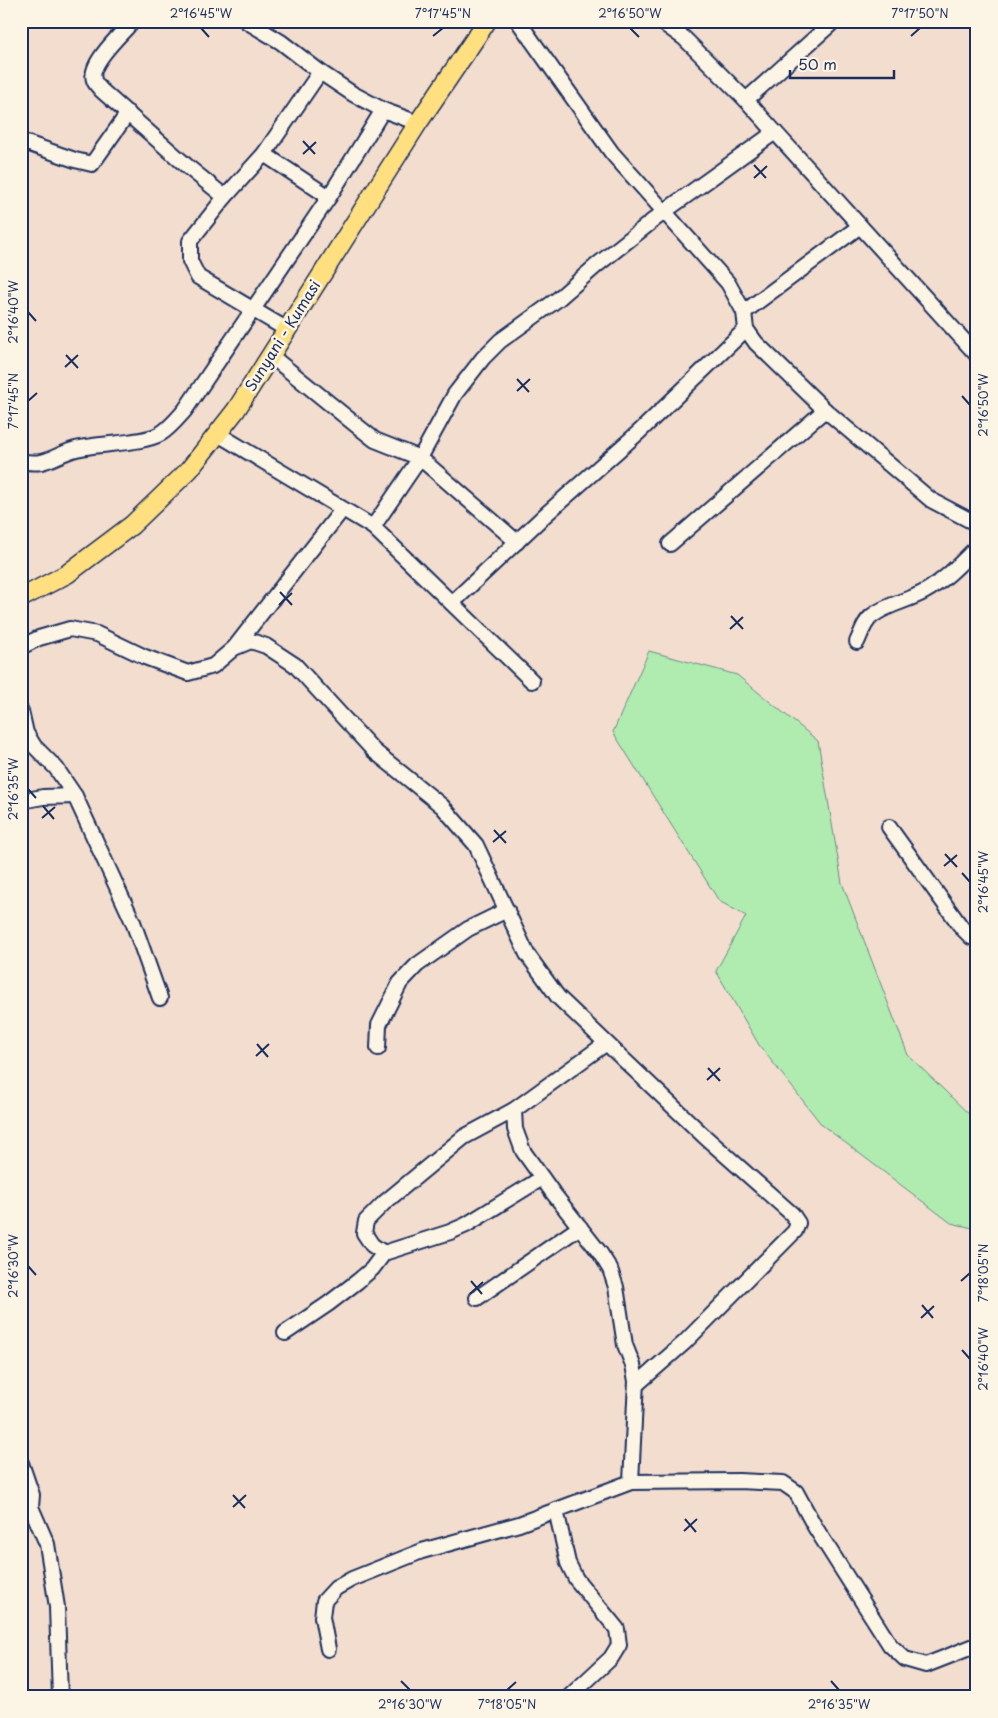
<svg xmlns="http://www.w3.org/2000/svg" width="998" height="1718" viewBox="0 0 998 1718" font-family="'Playpen Sans',sans-serif">
	<style>
		.green { fill: #b0ebaf; stroke: #668d86 }
		.lines { fill: none; stroke-linecap: round; stroke-linejoin: round }
		.minor-casing { stroke: #1b2f5e; stroke-width: 18 }
		.major-casing { stroke: #1b2f5e; stroke-width: 21 }
		.minor { stroke: #fcf5e5; stroke-width: 14 }
		.major { stroke: #ffdf80; stroke-width: 18 }
		.ticks { fill: none; stroke: #1b2f5e; stroke-width: 2 }
		.labels { text-anchor: middle; stroke-width: 5; stroke-linejoin: round; paint-order: stroke }
		.street-label { font-size: 15px; fill: #1b2f5e; stroke: #fcf5e5 }
		.neatline { fill: none; stroke: #1b2f5e; stroke-width: 2 }
		.ticks-label { font-size: 12px; text-anchor: middle; fill: #1b2f5e }
	</style>
	<rect width="100%" height="100%" fill="#f3ddcf"/>
	<filter id="ink" filterUnits="userSpaceOnUse"><feTurbulence type="fractalNoise" baseFrequency=".02" numOctaves="2"/><feDisplacementMap in="SourceGraphic" scale="10" xChannelSelector="R" yChannelSelector="G"/><feConvolveMatrix kernelMatrix="1 2 1 2 8 2 1 2 1" color-interpolation-filters="sRGB"/></filter>
	<g filter="url(#ink)">
		<path class="green" d="M649,651l88,24 81,66 24,142 66,172 69,67v107l-26,-6 -129,-98 -63,-80 -43,-74 30,-55 -27,-15 -106,-169z"/>
		<g class="lines">
			<g class="minor-casing">
				<g id="minor">
					<path d="M133,21c-11,12 -45,43 -39,59 1,4 5,7 7,10l87,77 37,30"/>
					<path d="M246,21l35,21 39,30 33,22 30,16 35,13"/>
					<path d="M518,21l94,132 116,130 16,29 2,17 10,14 69,67 106,90 46,24"/>
					<path d="M660,21l24,17 62,62 231,255"/>
					<path d="M746,100l88,-79"/>
					<path d="M21,141l54,19 17,4 36,-51"/>
					<path d="M264,154l65,43"/>
					<path d="M744,312l116,-86"/>
					<path d="M286,329l-88,-52 -8,-16v-20l35,-44 39,-43 56,-82"/>
					<path d="M271,356l85,69 19,15 45,18 97,84"/>
					<path d="M218,434l155,93 159,154"/>
					<path d="M21,461c25,6 33,-6 55,-12 22,-6 66,-5 84,-15 10,-6 17,-15 25,-24l144,-213 54,-87"/>
					<path d="M373,527l47,-69 35,-64 28,-36 17,-17 58,-42 39,-34 68,-54 110,-79"/>
					<path d="M670,544l155,-134"/>
					<path d="M452,603l92,-87 95,-84 107,-103"/>
					<path d="M857,642c4,-8 7,-20 15,-26 15,-12 36,-15 52,-24 20,-11 37,-29 53,-45"/>
					<path d="M21,647l18,-9 31,-9 27,5 48,23 43,16 25,-7 21,-18 17,-7 15,5 29,19 79,86 68,55 34,39 51,109 31,43 146,139 88,78 6,9 -3,8 -111,112 -48,42"/>
					<path d="M235,647l107,-137"/>
					<path d="M21,711l5,22 8,13 22,22 19,28 58,126 27,76"/>
					<path d="M21,801l22,-4 32,-1"/>
					<path d="M889,827l73,101 9,9 6,1"/>
					<path d="M605,1044l-91,66 1,19 8,22 30,42 47,60 10,16 6,18 9,58 8,20 3,16 -5,101"/>
					<path d="M378,1048l1,-23 21,-42 17,-18 51,-36 39,-19"/>
					<path d="M384,1253l-12,-8 -8,-12 2,-12 18,-18 80,-66 50,-27"/>
					<path d="M477,1298l103,-71"/>
					<path d="M285,1333l43,-29 30,-23 14,-12 12,-16 66,-21 16,-7 76,-47"/>
					<path d="M21,1463l11,32 -1,12 16,37 10,63 3,90"/>
					<path d="M556,1510l12,53 8,16 41,50 2,16 -8,13 -42,39"/>
					<path d="M328,1649l-6,-32 2,-16 12,-13 16,-9 70,-28 97,-27 112,-42 108,-1 44,2 13,9 19,35 75,118 15,14 21,6 51,-20"/>
				</g>
			</g>
			<g class="major-casing">
				<path id="major" d="M21,598l46,-24 65,-49 57,-55 47,-60 182,-287 69,-102"/>
			</g>
			<use href="#minor" class="minor"/>
			<use href="#major" class="major"/>
		</g>
	</g>
	<path class="ticks" d="M201,28l8,9M630,28l9,9M433,36l10,-8M911,36l9,-8M303,141l12,13M303,154l13,-12M754,165l12,13M754,178l13,-12M28,312l8,9M66,355l12,13M65,367l13,-12M517,379l12,13M517,391l13,-12M962,396l8,9M28,401l9,-8M280,592l12,13M279,605l13,-12M731,616l12,13M730,629l13,-12M28,789l8,9M43,806l11,13M42,818l13,-11M494,830l12,13M493,842l13,-11M945,854l12,13M944,866l13,-11M962,873l8,9M257,1044l11,13M256,1056l13,-12M708,1068l12,13M707,1080l13,-12M28,1266l8,9M471,1281l11,13M961,1281l9,-8M470,1294l13,-12M922,1305l11,13M921,1318l13,-12M962,1350l8,9M233,1495l12,13M233,1507l13,-12M685,1519l11,13M684,1531l13,-12M401,1681l9,9M831,1681l8,9M507,1690l9,-8"/>
	<g class="labels">
		<g class="street-label">
			<text transform="translate(283 336) rotate(-58)" y="5">Sunyani - Kumasi</text>
		</g>
	</g>
	<rect width="998" height="1718" fill="none" stroke="#fcf5e5" stroke-width="55"/>
	<path d="M790 70v8h104v-8" fill="none" stroke="#1b2f5e" stroke-width="2.5"/>
	<text x="798" y="70" font-size="15" fill="#1b2f5e" stroke="#fcf5e5" stroke-width="4" paint-order="stroke">50 m</text>
	<rect x="28" y="28" width="942" height="1662" class="neatline"/>
	<g class="ticks-label">
		<text x="201" y="18">2°16'45"W</text>
		<text x="443" y="18">7°17'45"N</text>
		<text x="630" y="18">2°16'50"W</text>
		<text x="920" y="18">7°17'50"N</text>
		<text transform="translate(14 312) rotate(-90)" y="4">2°16'40"W</text>
		<text transform="translate(14 401) rotate(-90)" y="4">7°17'45"N</text>
		<text transform="translate(984 405) rotate(-90)" y="4">2°16'50"W</text>
		<text transform="translate(14 789) rotate(-90)" y="4">2°16'35"W</text>
		<text transform="translate(984 882) rotate(-90)" y="4">2°16'45"W</text>
		<text transform="translate(14 1266) rotate(-90)" y="4">2°16'30"W</text>
		<text transform="translate(984 1273) rotate(-90)" y="4">7°18'05"N</text>
		<text transform="translate(984 1359) rotate(-90)" y="4">2°16'40"W</text>
		<text x="410" y="1709">2°16'30"W</text>
		<text x="507" y="1709">7°18'05"N</text>
		<text x="839" y="1709">2°16'35"W</text>
	</g>
</svg>
